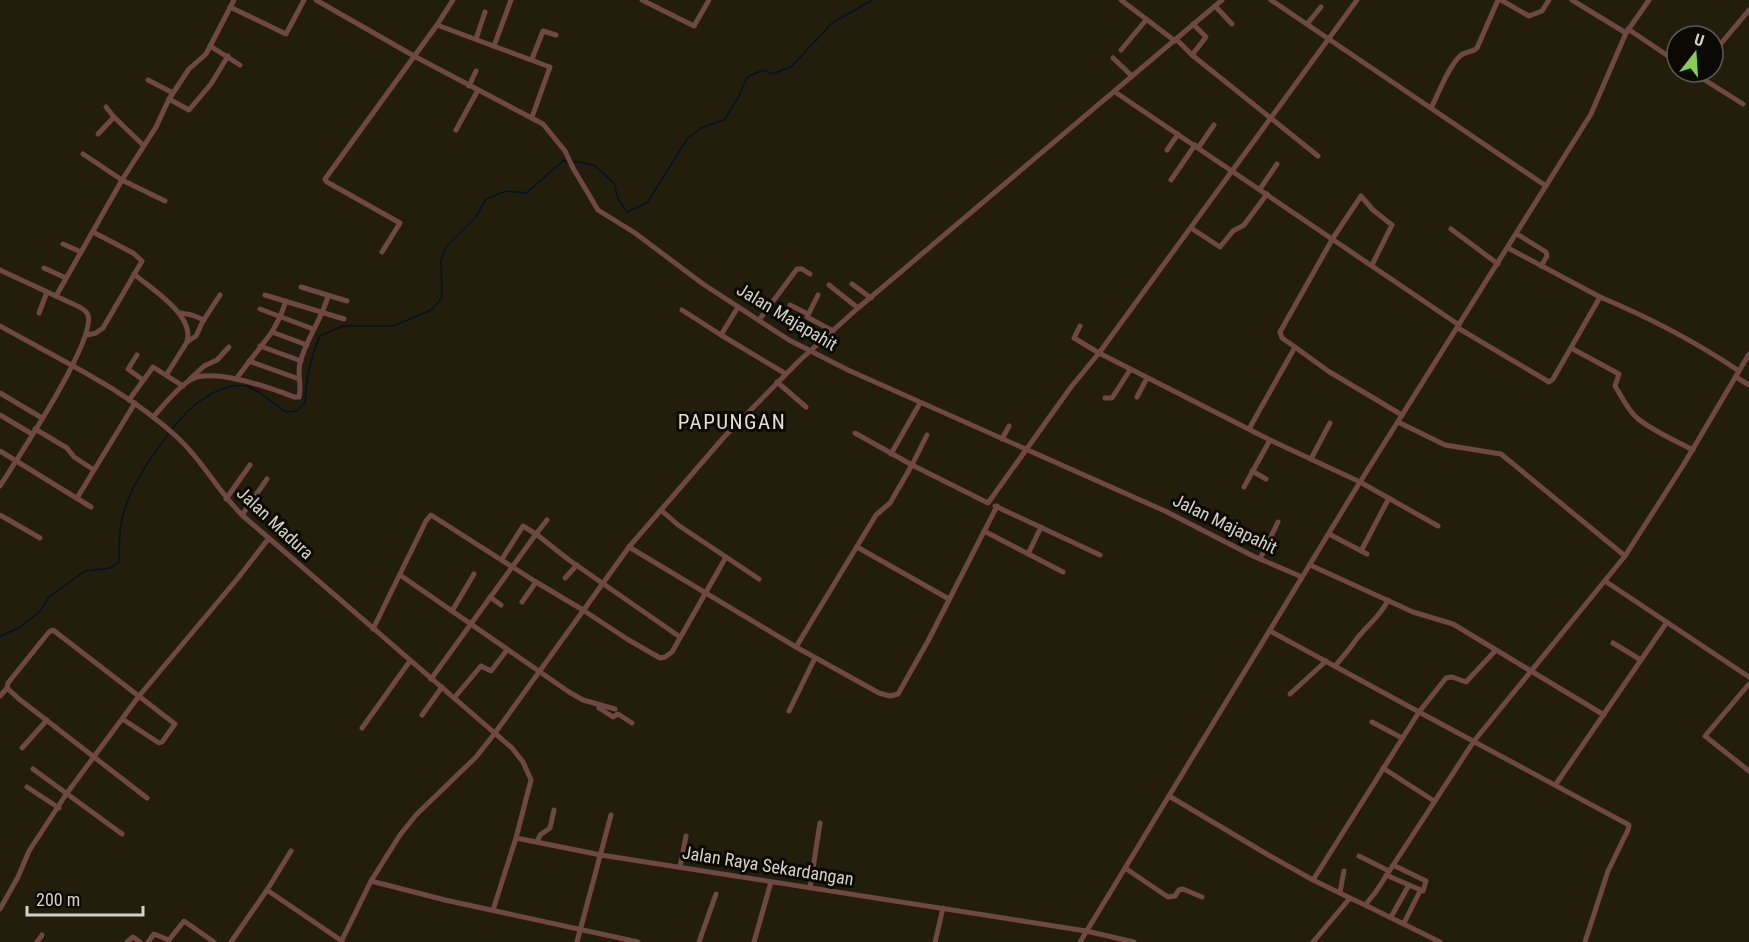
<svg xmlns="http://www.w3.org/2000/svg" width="1749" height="942" viewBox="0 0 1749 942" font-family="'Roboto Condensed',sans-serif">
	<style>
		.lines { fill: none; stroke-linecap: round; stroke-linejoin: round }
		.stream { stroke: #001224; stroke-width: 1.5 }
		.minor { stroke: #6f4843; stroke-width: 5 }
		.labels { text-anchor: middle; stroke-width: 6; stroke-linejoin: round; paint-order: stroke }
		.street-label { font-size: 18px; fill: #d4d1c6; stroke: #0a0903 }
		.quarter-label { font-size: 21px; letter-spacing: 1.5px; fill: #e5dfc8; stroke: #0a0903 }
	</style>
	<rect width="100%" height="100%" fill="#231e0c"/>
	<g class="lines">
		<g class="stream">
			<path d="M172,429c16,-21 46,-48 75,-43 9,2 30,20 39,26l11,-1 8,-8c1,-25 5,-45 15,-67l23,-10h50l38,-16 11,-12 -1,-38 5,-13 29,-29 11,-19 20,-8 20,2 37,-32 17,1 15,4 19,17 4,16 9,13 20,-9 40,-64 14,-11 23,-8 14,-22 9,-21 16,-7 10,4 19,-8 40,-43 40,-23"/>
			<path d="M0,636l19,-8 21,-17 9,-14 36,-26 25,-3 9,-6c0,-13 0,-26 2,-38 6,-34 28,-64 48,-91"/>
		</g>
		<g class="minor">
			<path d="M316,0l98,56 129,68 22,27 8,17 25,42 37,23 68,51 86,56 59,30 317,141 88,45 49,21"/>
			<path d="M642,0l52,26 15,-26"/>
			<path d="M1121,0l54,41"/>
			<path d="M1271,0l275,186"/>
			<path d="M1501,0l28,16 13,-5 7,-11"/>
			<path d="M1572,0l54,33"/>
			<path d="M1215,6l17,18"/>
			<path d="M230,7l56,27 18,-34"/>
			<path d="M1307,24l14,-17"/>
			<path d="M437,25l113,42 -18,50"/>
			<path d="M1628,29l49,33"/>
			<path d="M476,39l9,-27"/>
			<path d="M1177,40l15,15 126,101"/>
			<path d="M210,46l30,19"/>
			<path d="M494,46l17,-46"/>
			<path d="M1121,50l25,-30"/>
			<path d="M1713,53l36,-43"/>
			<path d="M1192,55l14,-18 -13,-13"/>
			<path d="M1113,58l19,18"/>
			<path d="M532,59l11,-28 13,4"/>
			<path d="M1692,72l51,32"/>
			<path d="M148,80l25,13"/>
			<path d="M469,86l7,-15"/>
			<path d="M1115,92l344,233"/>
			<path d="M169,99l20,11 22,-26 17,-28"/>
			<path d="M106,107l8,10 29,28"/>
			<path d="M1431,108c8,-15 17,-41 29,-52 5,-5 12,-3 17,-8l21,-48"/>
			<path d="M456,130l22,-40"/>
			<path d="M98,134l16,-17"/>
			<path d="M1198,148l16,-23"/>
			<path d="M1167,150l11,-16"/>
			<path d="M83,154l39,26 43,21"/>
			<path d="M1171,180l24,-35"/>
			<path d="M1260,189l17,-25"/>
			<path d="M1191,228l29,19 13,-16 11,-6 23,-31"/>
			<path d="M1451,229l47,35"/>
			<path d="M1517,234l29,18 1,4 -6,10"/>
			<path d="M63,244l18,8"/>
			<path d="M382,252l18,-29 -73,-41 -2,-3 112,-154 16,-25"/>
			<path d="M44,268l22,10"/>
			<path d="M0,270l73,34c5,2 13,5 15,11 8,26 -71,144 -88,171"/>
			<path d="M134,274c17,15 61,41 53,68l-20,32"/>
			<path d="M852,284l19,14"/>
			<path d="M829,285l29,23"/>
			<path d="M301,287l46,14"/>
			<path d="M265,295l79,24"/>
			<path d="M818,295l-11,22 26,14"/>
			<path d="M56,296l66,-116 34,-53 13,-28 20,-30 17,-15 28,-54"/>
			<path d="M1600,297c48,20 96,45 139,74"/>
			<path d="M790,305l18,9"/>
			<path d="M738,307l-17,28 65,39"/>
			<path d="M260,309l53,20"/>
			<path d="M682,310l39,25"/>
			<path d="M39,313l8,-21"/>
			<path d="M180,313l12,2 12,5"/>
			<path d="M759,320l38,-51h5l8,5"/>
			<path d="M0,326c60,34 127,64 178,112 24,22 40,53 64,77l270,233 11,14 8,18 -15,58 85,17 485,76 48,11"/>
			<path d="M1080,326l-6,12 25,15 258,-353"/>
			<path d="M1458,328l91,54 4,-3 47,-82 -92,-49"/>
			<path d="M272,332l35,13"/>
			<path d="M87,335l9,-2 7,-5 39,-67 -9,-8 -40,-21"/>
			<path d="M187,342l9,-6 7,-15 17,-26"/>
			<path d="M260,346l41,15"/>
			<path d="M1295,347l-13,-9 -2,-6 53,-94 28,-42 12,14 19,15 -20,40"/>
			<path d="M1571,348l48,26 -4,12c7,11 12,23 22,32 14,12 39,23 56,32"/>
			<path d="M137,355l-9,14 15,11"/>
			<path d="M249,361l50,18"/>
			<path d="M1736,377l13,8"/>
			<path d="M190,379l14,-13 13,-6 12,-13"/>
			<path d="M236,379l36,-47 8,-15 6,-16"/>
			<path d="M777,382l29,25"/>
			<path d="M0,393l42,25"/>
			<path d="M1137,397l10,-19"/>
			<path d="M1105,398h7l18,-28"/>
			<path d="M129,400l24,-33 30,19"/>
			<path d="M0,415l32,19"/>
			<path d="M153,417c11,-12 23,-28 37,-37 22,-13 81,8 104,17h5c3,-11 -2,-23 1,-34 6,-24 22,-44 28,-67"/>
			<path d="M1398,422l47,23 56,9 124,102"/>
			<path d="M35,429l32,19 7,9 20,13"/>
			<path d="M1249,429l46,-82 33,24 74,44"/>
			<path d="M855,433l57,32 15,-30"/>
			<path d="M1002,439l7,-13"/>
			<path d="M0,451l91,56"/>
			<path d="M891,454l29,-51"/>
			<path d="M1311,459l19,-36"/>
			<path d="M1252,471l14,8"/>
			<path d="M1244,487l26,-47"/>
			<path d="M77,498l58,-95"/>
			<path d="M226,499l24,-34"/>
			<path d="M995,506l105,49"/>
			<path d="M661,510l17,15 81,54"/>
			<path d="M0,515l40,23"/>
			<path d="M242,515l25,-36"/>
			<path d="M984,531l79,41"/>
			<path d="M1329,534l38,20"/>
			<path d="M629,547l167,100 80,-132 14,-12 22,-38 76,38 83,-116 28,-34 171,87 90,42 78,44"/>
			<path d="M857,547l92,52"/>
			<path d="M1361,551l28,-53"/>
			<path d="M1028,554l13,-27"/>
			<path d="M502,559l21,-33 13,8 11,-14"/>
			<path d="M1260,559l18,-37"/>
			<path d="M1310,565l103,47 40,12 151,91"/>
			<path d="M400,575l169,117 14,8 32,9"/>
			<path d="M565,578l12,-13"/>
			<path d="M1605,581l144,96"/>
			<path d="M490,597l11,8"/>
			<path d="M522,602l14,-20"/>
			<path d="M452,611l22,-37"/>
			<path d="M373,629l53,-108 5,-6 105,67 47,28 44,29 33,19 5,-1 7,-5 54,-95"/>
			<path d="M1270,631l149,81 27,-34 6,-1 14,5 30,-32"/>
			<path d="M1613,643l28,17"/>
			<path d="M796,647l83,46 11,3 8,-2 30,-53 69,-135"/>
			<path d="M1335,666c7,-8 12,-14 18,-22 11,-17 27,-26 35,-44"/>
			<path d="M431,679l105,-145 33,26 111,77"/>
			<path d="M1749,684l-44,52 44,35"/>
			<path d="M1290,694l36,-33"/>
			<path d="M0,696l7,-8"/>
			<path d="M454,698l27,-32 10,5 16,-21"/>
			<path d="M599,708l14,9 5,-3 14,9"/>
			<path d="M789,711l26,-53"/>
			<path d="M422,715l20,-28"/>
			<path d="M124,720l35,23 3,-1 13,-18 -122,-94 -4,2 -41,51 -1,5 12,11 128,99"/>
			<path d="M1372,722l30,16"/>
			<path d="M362,728l48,-67"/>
			<path d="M22,748l25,-28"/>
			<path d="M1383,768l51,33"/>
			<path d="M33,769l89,65"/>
			<path d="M1556,784l111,-162"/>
			<path d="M27,787l32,21"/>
			<path d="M1169,796l101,60 43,24"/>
			<path d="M537,842l3,-7 10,-7 4,-18"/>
			<path d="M1359,856l30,15"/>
			<path d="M680,867l6,-31"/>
			<path d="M1125,868l43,29 7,-1 4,-6 4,-1 19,8"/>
			<path d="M1386,875l37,16 3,-10 -33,-16"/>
			<path d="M371,881l74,19 193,42"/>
			<path d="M810,888l10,-65"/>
			<path d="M267,890l24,-39"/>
			<path d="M1340,892l4,-21"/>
			<path d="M1350,898l-37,-18 106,-168 210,113 -1,5 -20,41 -23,71"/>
			<path d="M1365,905l75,37"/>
			<path d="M0,909l18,-32 11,-26 38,-58 72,-97 99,-118 31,-40"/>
			<path d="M493,910l23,-72"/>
			<path d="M1391,917l18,-32"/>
			<path d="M1404,923l16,-32"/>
			<path d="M37,942l5,-7"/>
			<path d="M127,942l6,-5 7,5"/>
			<path d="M148,942l6,-8 15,6 15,-19 30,21"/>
			<path d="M231,942l36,-52 75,51"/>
			<path d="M341,942l30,-61 29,-46 16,-20 60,-58 19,-24 134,-186 95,-110 76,-77 58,-52 364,-308"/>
			<path d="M577,942l34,-127"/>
			<path d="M699,942l17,-48"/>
			<path d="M754,942l17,-60"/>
			<path d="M935,942l8,-34"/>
			<path d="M1080,942l280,-460 231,-368 35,-81 23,-33"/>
			<path d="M1313,942l37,-44 15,7 10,-12 99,-152 151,-185 59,-92 65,-110"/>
		</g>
	</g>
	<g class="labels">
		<g class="street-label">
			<text transform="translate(787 317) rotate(31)" y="6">Jalan Majapahit</text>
			<text transform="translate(275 523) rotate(43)" y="6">Jalan Madura</text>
			<text transform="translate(1225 524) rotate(26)" y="6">Jalan Majapahit</text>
			<text transform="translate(768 866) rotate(9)" y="6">Jalan Raya Sekardangan</text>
		</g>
		<g class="quarter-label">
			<text x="732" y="429">PAPUNGAN</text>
		</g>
	</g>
	<g transform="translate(1695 54) rotate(17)"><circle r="28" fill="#0a0903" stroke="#5b5951" stroke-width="1.5"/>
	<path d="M0-4.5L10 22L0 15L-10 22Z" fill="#86cf4b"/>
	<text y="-9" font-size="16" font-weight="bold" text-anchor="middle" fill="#d4d1c6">U</text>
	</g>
	<path d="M27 906v9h116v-9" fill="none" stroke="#d4d1c6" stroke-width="3"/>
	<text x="36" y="906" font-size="18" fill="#d4d1c6" stroke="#0a0903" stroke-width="4.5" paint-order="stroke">200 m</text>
</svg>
